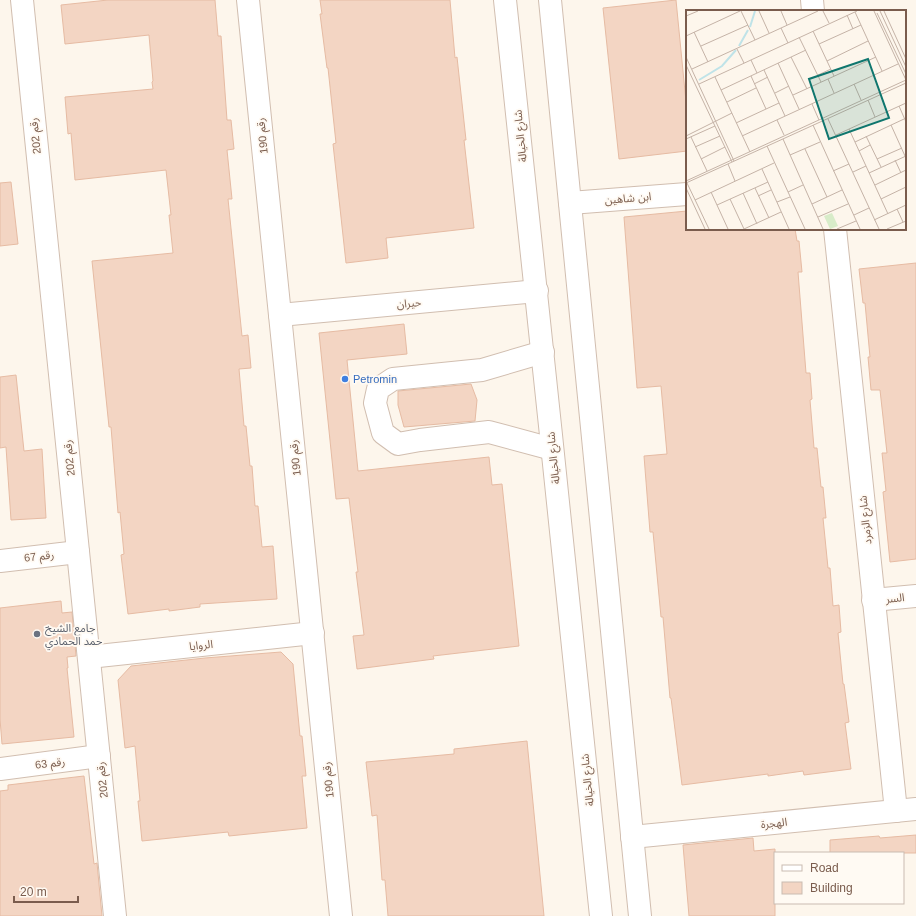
<svg xmlns="http://www.w3.org/2000/svg" width="916" height="916" viewBox="0 0 916 916" font-family="Helvetica,'Noto Sans Arabic',sans-serif">
	<style>
		.building { fill: #f3d5c3; stroke: #e6bba3 }
		.lines { fill: none; stroke-linecap: round; stroke-linejoin: round }
		.minor-casing { stroke: #d1beb0; stroke-width: 24 }
		.minor { stroke: #fff; stroke-width: 22 }
		.shop-dot { fill: #3f7fe0; stroke: #fffaf3; stroke-width: 1.5 }
		.worship-dot { fill: #6b7280; stroke: #fffaf3; stroke-width: 1.5 }
		.labels { text-anchor: middle; stroke-width: 3.5; stroke-linejoin: round; paint-order: stroke }
		.street-label { font-size: 11px; fill: #7a5c4d; stroke: #fffaf3 }
		.shop-label { font-size: 11px; fill: #366cbe; stroke: #fffaf3; text-anchor: start }
		.worship-label { font-size: 11px; fill: #5b616d; stroke: #fffaf3; text-anchor: start }
		.inset-river { fill: none; stroke: #bfe3e8; stroke-width: 2 }
		.inset-road { fill: none; stroke: #c5b3a7; stroke-width: 1 }
		.view { fill: #0f766e; fill-opacity: 0.15; stroke: #0f766e; stroke-width: 2 }
		.inset-edge { fill: none; stroke: #7a5c4d; stroke-width: 2 }
	</style>
	<rect width="100%" height="100%" fill="#fdf6ec"/>
	<g class="building">
		<path d="M108,0h107l3,36h3l6,84h4l3,29 -7,1 5,49h-4l14,137 6,-1 3,33 -12,1 5,57h2l4,40h2l3,40h3l4,41 11,-1 4,53 -77,5v3l-31,4v-2l-41,5 -7,-59 3,-1 -4,-42 -2,1 -7,-86h-2l-17,-166 81,-8 -4,-38h2l-5,-45 -91,10 -4,-47 -3,1 -3,-37 88,-8 -1,-7 1,-1 -4,-46 -84,9 -4,-39z"/>
		<path d="M320,0h130l5,58 2,-1 9,83h-2l10,88 -88,10 2,20 -42,5 -13,-119 3,-1 -8,-75h-1l-7,-54h2z"/>
		<path d="M676,0l11,112v39l-68,8 -16,-151z"/>
		<path d="M11,182l7,62 -18,2v-63z"/>
		<path d="M687,211v18h108l2,12h2l3,31h-4l8,101h4l2,26 -2,1 4,48h3l4,39h2l3,31h-3l5,50h2l3,38 6,-1 2,27 -3,1 5,51h1l5,38 -4,1 6,46 -47,6 -1,-4 -35,5v-2l-86,11 -11,-87h-1l-7,-81h-2l-8,-85h-3l-6,-76 23,-2 -6,-68 -24,2 -13,-171z"/>
		<path d="M916,263v296l-26,3 -7,-70 3,-1 -4,-38h5l-7,-63h-9l-3,-33h2l-5,-54h-2l-4,-34z"/>
		<path d="M404,324l3,30 -60,6 11,111 131,-14 3,28 10,-1 17,162 -86,10 1,3 -77,10 -4,-33 11,-1 -8,-63h2l-9,-74 -13,1 -17,-166z"/>
		<path d="M16,375l8,76 18,-2 4,69 -35,2 -5,-73 -6,1v-71z"/>
		<path d="M471,384l6,16 -2,21 -71,6 -6,-22v-14z"/>
		<path d="M61,601l1,12 10,-1 4,44 -9,1 1,11h-1l7,69 -72,7 -2,-25v-111z"/>
		<path d="M281,652l12,12 7,72h2l4,40h-4l5,52 -78,8 -1,-4 -86,9 -4,-40h2l-5,-55 -10,2 -7,-68 13,-14 74,-8z"/>
		<path d="M527,741l17,175h-156l-3,-36h-3l-5,-65 -5,1 -6,-54 88,-8v-5z"/>
		<path d="M84,776l10,88 3,-1 5,53h-102v-125l8,-1v-5z"/>
		<path d="M916,835v18h-86v-13l49,-4 1,2z"/>
		<path d="M753,838l1,13 21,-2v67h-86l-6,-71z"/>
	</g>
	<g class="lines">
		<g class="minor-casing">
			<g id="minor">
				<path d="M22,0l93,916"/>
				<path d="M248,0l93,916"/>
				<path d="M505,0c33,305 64,611 96,916"/>
				<path d="M550,0l90,916"/>
				<path d="M812,0l1,11"/>
				<path d="M570,203l117,-9"/>
				<path d="M835,229l61,582"/>
				<path d="M280,315l257,-24"/>
				<path d="M543,352l-61,18 -89,9 -15,10 -3,14 8,30 15,11 22,-4 69,-8 63,17"/>
				<path d="M0,561l78,-9"/>
				<path d="M873,600l43,-4"/>
				<path d="M89,657l224,-24"/>
				<path d="M0,769l99,-13"/>
				<path d="M632,837l284,-28"/>
			</g>
		</g>
		<use href="#minor" class="minor"/>
	</g>
	<circle class="shop-dot" cx="345" cy="379" r="4"/>
	<circle class="worship-dot" cx="37" cy="634" r="4"/>
	<g class="labels">
		<g class="street-label">
			<text transform="translate(35 136) rotate(-96)" y="4">رقم 202</text>
			<text transform="translate(262 136) rotate(-96)" y="4">رقم 190</text>
			<text transform="translate(520 136) rotate(-96)" y="4">شارع الخيالة</text>
			<text transform="translate(628 198) rotate(-5)" y="4">ابن شاهين</text>
			<text transform="translate(409 303) rotate(-5)" y="4">حيران</text>
			<text transform="translate(69 458) rotate(-96)" y="4">رقم 202</text>
			<text transform="translate(295 458) rotate(-96)" y="4">رقم 190</text>
			<text transform="translate(553 458) rotate(-96)" y="4">شارع الخيالة</text>
			<text transform="translate(865 520) rotate(-96)" y="4">شارع الزمرد</text>
			<text transform="translate(39 556) rotate(-7)" y="4">رقم 67</text>
			<text transform="translate(895 598) rotate(-6)" y="4">السر</text>
			<text transform="translate(201 645) rotate(-6)" y="4">الروايا</text>
			<text transform="translate(50 763) rotate(-7)" y="4">رقم 63</text>
			<text transform="translate(102 780) rotate(-96)" y="4">رقم 202</text>
			<text transform="translate(328 780) rotate(-96)" y="4">رقم 190</text>
			<text transform="translate(587 780) rotate(-96)" y="4">شارع الخيالة</text>
			<text transform="translate(774 823) rotate(-6)" y="4">الهجرة</text>
		</g>
		<g class="shop-label">
			<text x="353" y="383">Petromin</text>
		</g>
		<g class="worship-label">
			<text x="45" y="632">جامع الشيخ<tspan x="45" dy="13">حمد الحمادي</tspan></text>
		</g>
	</g>
	<g transform="translate(686 10)">
		<rect width="220" height="220" fill="#fdf6ec"/>
		<path d="M146,203l6,13 -8,3 -6,-13z" fill="#d8ecc9"/>
		<path class="inset-river" d="M64,17l5,-16M53,36l9,-16M13,70l23,-14 14,-16"/>
		<path class="inset-road" d="M55,1l14,29M73,1l10,22M95,1l6,14M137,1l6,12M188,1l32,69M194,1l26,56M198,1l22,48M169,2l27,59M191,3l29,61M161,5l6,14M0,6l12,-5M95,18l7,15M127,21l21,45M8,22l14,30M0,26l54,-25M113,27l22,45M133,34l42,-19M15,36l47,-21M51,39l7,14M0,47l48,104M105,47l16,32M65,50l6,13M141,51l41,-20M92,53l21,46M0,55l46,97M6,59l126,-58M78,60l21,46M132,65l13,-6M65,66l15,33M29,67l35,75M142,69l6,14M13,74l158,-73M68,74l14,-7M168,74l7,16M35,80l85,-40M89,83l14,-7M107,85l83,-38M182,90l7,17M41,92l29,-14M126,94l7,16M213,96l7,16M142,109l51,110M91,110l7,15M50,113l43,-20M127,115l47,104M205,115l14,31M163,119l39,85M150,125l70,-32M0,126l46,-23M56,126l156,-72M180,126l15,31M5,127l16,34M0,129l29,-13M97,129l40,90M169,132l49,-23M81,136l38,83M9,137l25,-11M119,139l22,48M173,141l11,-6M104,145l30,-13M15,149l24,-12M191,149l25,-11M209,150l6,13M42,154l7,17M76,159l27,60M147,161l16,-7M167,162l13,-6M183,163l37,-17M0,171l220,-101M0,173l220,-100M1,173l22,46M189,175l31,-15M0,178l19,41M69,178l14,30M25,182l17,37M102,182l15,-7M57,183l14,31M72,186l13,-6M44,189l14,30M195,189l25,-12M9,190l79,-37M91,192l13,-5M126,194l30,-14M31,195l51,-23M211,199l6,13M168,205l15,-7M132,207l30,-13M188,210l32,-15M58,219l37,-17M151,219l19,-8M201,219l19,-8"/>
		<path class="view" d="M182,49l21,59 -60,21 -20,-60z"/>
		<rect width="220" height="220" class="inset-edge"/>
	</g>
	<rect x="774" y="852" width="130" height="52" fill="#fffaf3" stroke="#cabbb1"/>
	<rect x="782" y="865" width="20" height="6" fill="#ffffff" stroke="#cabbb1"/>
	<text x="810" y="872" font-size="12" fill="#7a5c4d">Road</text>
	<rect x="782" y="882" width="20" height="12" fill="#f3d5c3" stroke="#cabbb1"/>
	<text x="810" y="892" font-size="12" fill="#7a5c4d">Building</text>
	<path d="M14 896v6h64v-6" fill="none" stroke="#7a5c4d" stroke-width="2"/>
	<text x="20" y="896" font-size="12" fill="#7a5c4d" stroke="#fffaf3" stroke-width="3" paint-order="stroke">20 m</text>
</svg>
